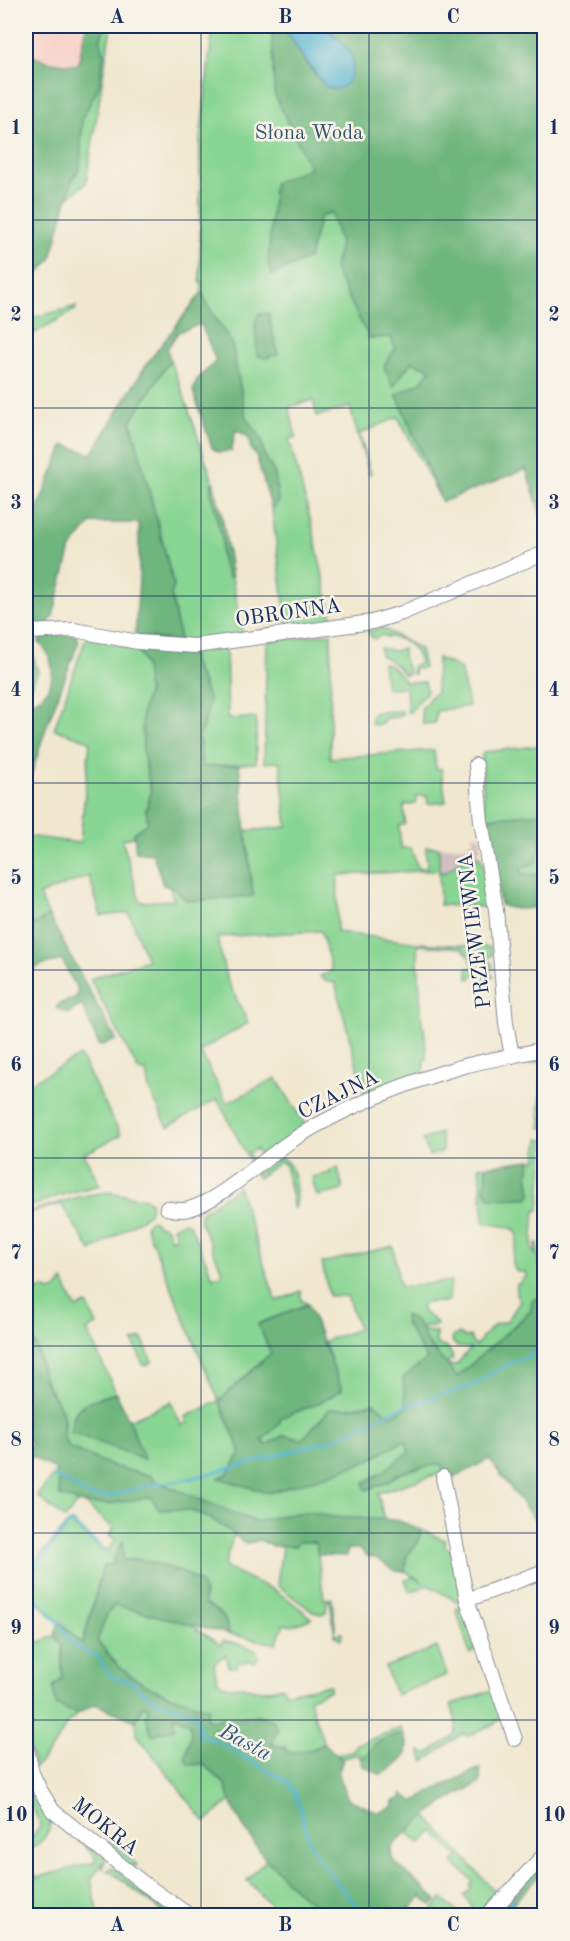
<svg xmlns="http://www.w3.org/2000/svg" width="570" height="1941" viewBox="0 0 570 1941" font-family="'Old Standard TT',serif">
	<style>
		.built { fill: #f7d1c9 }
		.industrial { fill: #d2bfc1 }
		.green { fill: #89d593; stroke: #528278; stroke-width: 1.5 }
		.forest { fill: #6eb67d; stroke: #44726e; stroke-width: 1.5 }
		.water { fill: #51b4d0; stroke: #367297; stroke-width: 1.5 }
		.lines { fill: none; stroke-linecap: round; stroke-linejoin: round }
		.stream { stroke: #51b4d0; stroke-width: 3 }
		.minor-casing { stroke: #868b96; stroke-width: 16 }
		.minor { stroke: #fff; stroke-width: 14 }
		.grid { fill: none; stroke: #1b2f5e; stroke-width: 1.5; stroke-opacity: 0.55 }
		.labels { text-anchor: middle; stroke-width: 5; stroke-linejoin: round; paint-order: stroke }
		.park-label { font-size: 21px; fill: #36586b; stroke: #f7f3e8 }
		.street-label { font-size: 21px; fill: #1b2f5e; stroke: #f7f3e8 }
		.water-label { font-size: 22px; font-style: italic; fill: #2b5780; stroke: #f7f3e8 }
		.neatline { fill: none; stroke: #1b2f5e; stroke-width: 2 }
		.grid-label { font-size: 20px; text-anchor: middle; font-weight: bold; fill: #1b2f5e }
	</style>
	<rect width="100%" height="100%" fill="#f7f3e8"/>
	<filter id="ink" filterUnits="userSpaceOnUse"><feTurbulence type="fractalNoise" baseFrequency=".0167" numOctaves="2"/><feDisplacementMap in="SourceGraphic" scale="12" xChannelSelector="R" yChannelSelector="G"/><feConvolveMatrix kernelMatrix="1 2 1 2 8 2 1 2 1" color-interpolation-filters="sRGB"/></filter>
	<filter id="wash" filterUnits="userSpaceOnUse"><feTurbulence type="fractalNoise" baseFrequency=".008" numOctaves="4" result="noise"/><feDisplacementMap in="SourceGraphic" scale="24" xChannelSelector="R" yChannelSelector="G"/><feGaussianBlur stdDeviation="1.35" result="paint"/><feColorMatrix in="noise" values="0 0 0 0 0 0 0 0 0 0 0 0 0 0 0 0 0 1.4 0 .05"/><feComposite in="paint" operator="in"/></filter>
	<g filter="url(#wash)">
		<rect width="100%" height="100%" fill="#f0e7ce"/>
		<path class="built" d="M26,26h67l-9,11 -24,111 -10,35 -24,-31z"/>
		<path class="industrial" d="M472,834l9,3v13h-2l1,7 -16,1 -18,14h-7v-25l30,-1v-5h4z"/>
		<g class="green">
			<path d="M105,26h6l-25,157 -20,16 6,-18 8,-14 2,-48 17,-34 5,-32 -4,-13z"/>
			<path d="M213,26h331l-204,218 -6,25 35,69 22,-1 4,12 -2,37 18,-24 20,7 -10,13 -24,14 45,106 -44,-85 -39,17 12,39 -2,1 -19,-67 -33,9 -4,-16 -24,7 7,30 -7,2 23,87 21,96 -79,10 33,-6 -15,-116 6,-9 -3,-27 -11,-19 -3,-18 -15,-19 -14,-74 -24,-38 -6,-14v-10l-2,1v-142z"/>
			<path d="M76,306l-1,4 -49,28v-18z"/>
			<path d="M170,360l13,33 30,89 -2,7 11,50 -1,16 3,12 5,10 3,1 10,52v3c-19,14 -113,9 -135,-2v-2l28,7 45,5 -9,-47 3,-8 -43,-165z"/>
			<path d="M382,628l38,21 4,19 -10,1v6l-2,-1v-8l8,-3c-2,-11 -12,-22 -24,-25 -6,-1 -9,0 -15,-3l-7,4 -4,-4 -2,-4z"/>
			<path d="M331,633l-1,125 104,-8 2,19h5l5,33 -18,2 -1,-8h-11v8l-12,1 1,19 -6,2 2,22h10l7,20h9l-1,-21h13v23l-101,5 -1,57 80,11 73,4 2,7 -2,3 -11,-2 -5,7h-3v-4l-9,-10 -45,-3 5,80 2,3 3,31 -3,1v14l-59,22 -30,-113 -10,-2 -5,-5 12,-5 -11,-40 -104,6 9,40 22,46 -48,28 27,52 49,-25 30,48 -46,30 -4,-7 -8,4 5,9 -2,1 -34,-64 -49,28 -19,-37 -3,-19h-7l-49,-92 57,-19 -18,-47 -28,3 -12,-40 -50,19 10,21 -23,13v-54l2,-1 -2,-10v-28l54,7 10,-102 -36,-12 31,-89 6,-2 47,12 7,15 3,26 -6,22 1,39 8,40 -5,18 2,13 -14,10v4l-12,2 18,63 34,-2 -4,-13 6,1 5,8h72l-7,-65 41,-4 -7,-65 -16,1 3,-122z"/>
			<path d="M226,648l2,71 28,-1v45l-54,4 -3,-31 8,-23 -3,-28 -9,-17 -4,-15z"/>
			<path d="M380,648l14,3 9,-3v8l6,17 -5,2c-6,-10 -14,-15 -24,-20z"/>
			<path d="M437,658l23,10 9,38 -33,5 -1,12 -12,1 -2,-15 11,-14 4,-1z"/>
			<path d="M383,663c9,1 16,11 22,19h20l2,9 -17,21h-3l-1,-25 -20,1z"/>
			<path d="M402,711v4c-6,3 -13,2 -20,5l1,4 -11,1 -1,-8 4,-5z"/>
			<path d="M544,745v68l-60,5 -2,-63 2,-3z"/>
			<path d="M544,834v42l-21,-2 -3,-5 16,-7z"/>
			<path d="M481,857l11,45 -8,5 -44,-2 -1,-33h7l18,-14z"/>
			<path d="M483,960c6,0 10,2 10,8h-5l5,9 -10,1 -1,-3 -5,-2 -5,2v3l-4,1 -1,-11 8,-2 5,3z"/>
			<path d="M80,1056l41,79 -37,19 16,31 -42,11 -32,12 2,-3 -2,-4v-116z"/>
			<path d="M543,1056l1,1v70l-4,1 1,-11 -2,-1 4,-53 -5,-1 -14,3 -3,-5z"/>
			<path d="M440,1133l3,18 -14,5 -6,-16z"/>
			<path d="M539,1139l5,1v7l-5,63 -4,1 -3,37 3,7 1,-12h2v12l3,4 -3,5 5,3 1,29 -12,4 -1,11 -2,1 -72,65 -32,-37 -20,-17 23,37 -22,48 -16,8 -16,-13 -26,5 -18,1 -28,31 -18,-5 -19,11 -3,-6 16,-15 4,-8 35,-13 25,-14 -18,-49 35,-12 -12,-33h-18l-7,-33 71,-17 7,41 51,-6 -2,19c-9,5 -18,-2 -28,6l2,6 14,11 -2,3h-11l-1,5 13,1v11c9,7 12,0 17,16l-6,2 4,5 6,-2 14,-16 -14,-1 -5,-6 1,-5 6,-2 6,4 5,-2 3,8 3,2 4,-4 2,-6 4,-2 8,-9 13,-4 13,-19 -4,-9 1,-8 10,-10 -2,-3h-8c-14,-15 14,-39 -9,-45 -8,-2 -16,-2 -24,-4l-5,-57h7l1,28c14,8 29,4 44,0l-3,-21 3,-13h5z"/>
			<path d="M280,1158c16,4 18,37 14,51l-9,-45 -5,-2 -22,16 -3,-4 21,-15z"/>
			<path d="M338,1168l5,21 -3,2 -22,5 -2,-2 -4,-17 18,-4v-3z"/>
			<path d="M238,1187l38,114 25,-10v9l7,4 -50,20 13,29 -52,48 22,51 -12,21 -9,4 147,-16 39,-21 3,11 -26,21 -19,11 24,-1c13,-13 35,-15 53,-18l5,9 -12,2 -56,18 6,27 -52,-3 -21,-5 -23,2 -33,8 -103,-42 -1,-4 -37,-9 -47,-20c-7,-17 -1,-19 -4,-33 -2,-9 -15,-25 -19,-37 -5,-15 -3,-35 -18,-42v-55l9,13 8,-5 8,3 7,-3 5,-7 13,27 11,-4 10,21 -10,5 29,63 -18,5 45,60 -14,-38 42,-18 10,23 6,-2 -2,-6 34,-16 -74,-176 7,-5 6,5 8,2 5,12 5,-2 -3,-10 11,-5 6,3 23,52 8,-2 2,-2 -22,-50 -1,-10z"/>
			<path d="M109,1192l37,7 5,3 -2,12 -58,37 -30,-47 -35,10v-1c29,-9 52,-18 83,-21z"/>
			<path d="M142,1338l10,24 -8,4 -11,-24z"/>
			<path d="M57,1470l3,26 18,6 -13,17 -28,-23z"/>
			<path d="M151,1496l9,14c30,-4 50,6 74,24l-10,33 52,24 12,8 24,19 -20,8 -8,-2 -8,20 -47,-10c-3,-18 -8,-22 -25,-30l1,-12 -67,-33 -15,1 -1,-18 -11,23 -8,1 -21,79 -22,-24 -1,3 -33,-34v-28l5,4 38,-44 37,30 10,-12 -7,-5 5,-6 -29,-25h23z"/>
			<path d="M421,1530l24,10v6l6,4 12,49 -7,2 -28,-16 -18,7 -5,-12 8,-3 10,5 -18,-11 2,-16 11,-12z"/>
			<path d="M298,1542h18l8,57 8,-1 4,37 6,-2 -1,6 -6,-3 -5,-35h-3l-1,11 -5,2 -8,-2 -36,-27 5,-39h13z"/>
			<path d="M115,1605l75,19 30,21 4,-4c12,1 21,5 32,9l3,7 -4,5 -5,-1 -13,2v4h-9v-7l-3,-5 -11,9 3,16c9,9 17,8 28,6 8,7 27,4 37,1l4,6 44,-8v5l-21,9 15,45 -11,5 -25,4 -66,-35 -11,2 -4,-1 1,-11c-28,-8 -64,-19 -86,-39 -9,-8 -17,-19 -25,-28l10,-27z"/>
			<path d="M462,1606l15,42 -7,6 -14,-45z"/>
			<path d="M55,1636l7,9v33l-6,27 21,9 -11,11 -11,20 -20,23c-11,-29 -9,-59 -9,-90l8,-4 -2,-15 5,-16z"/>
			<path d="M437,1647l10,28 -51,20 -11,-28z"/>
			<path d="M495,1689l8,27 -8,6v2l-26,12 -7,-2 -38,28 -4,-11 7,3c25,-19 37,-13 24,-49z"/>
			<path d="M143,1706l32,9 15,8 1,11 -6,24 4,7 14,-1 22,20 5,17 -25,21 -68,-87 -1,-14z"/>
			<path d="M401,1728l7,20 -2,-6 -30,1 -7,11 -9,4 -2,-4 -16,5 -7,-6c8,2 16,0 21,-5l-1,-3z"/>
			<path d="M26,1767l25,52c-1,16 -11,26 -25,31v-6l4,-1 1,-5 9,-12c-1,-13 -14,-22 -14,-34l5,-1 -5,-15z"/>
			<path d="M425,1815l74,81 -18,19 -11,-1 3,-2 -2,-7 -7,-9 8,-8 -2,-2 3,-5 -20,-18 5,-6 -25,-26 -13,13 -13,-12z"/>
			<path d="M121,1832l-4,14 20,19 -7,3 -24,-23 3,-4z"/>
			<path d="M79,1840l27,19 -3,10 -1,-2 1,-5 -12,18 8,35 -73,1v-3l3,-2 -3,-15v-15l9,-7 1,4 59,-16v-5z"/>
			<path d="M266,1860l9,7 14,17 37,31h-46l-33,-35z"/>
			<path d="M112,1867l71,48h-16l-54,-42 -6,-2z"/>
			<path d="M442,1899l19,16h-23l-6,-5z"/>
		</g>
		<g class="forest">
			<path d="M86,26h19l-5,14 4,13 -5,33 -17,33 -2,48 -8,14 -21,78 -25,29v-235c16,9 34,11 52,12z"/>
			<path d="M324,26h220v498l-18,-55 -84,33 -45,-107 24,-13 10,-13 -20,-7 -18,25 -9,-21 11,-17 -4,-12 -22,1 -35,-69 6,-25 -9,-32 -11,5 -11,41 -37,17 -4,-11 6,-81 36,-15 -36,-75 -2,-65 15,4c10,15 29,52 46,57l20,-22 -2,-14z"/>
			<path d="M202,292l6,14 24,38 14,74 15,19 3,18 11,19 3,27 -6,9 -16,-55 -5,-5 -2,-13 -13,-7 -5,21 -12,1 -7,-4 -19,-57 4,-11 19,-19 -15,-37 -23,8 -11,17 3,11 -39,61 43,166 -3,7 9,47 -45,-5 4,-56v-57h-48l-20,25 -18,68 -6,9 -21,1v-90l38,-91 28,9 54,-89z"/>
			<path d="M268,313l10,41 -13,4 -8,-3 -2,-33 4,-8z"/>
			<path d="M213,482l9,33 10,63 -3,-1 -5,-10 -3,-12 1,-16 -12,-50z"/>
			<path d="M76,635l3,6 -32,84 -21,66v-86c5,-3 12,-6 17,-10 15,-17 10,-39 -4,-53l2,-6z"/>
			<path d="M26,648l6,4 6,20 -7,14 -5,4z"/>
			<path d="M138,649l53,4 4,15 14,31 -2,14 -8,23 3,31 37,-2 14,131 -64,5 -8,-5 -5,-8 -13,-3 -10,-31 -17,-2 -2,-19 14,-10 -2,-13 5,-18 -8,-40 -1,-39 6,-22 -3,-26z"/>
			<path d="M544,813v21l-8,28 -16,7 3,5 21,2v30c-14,2 -31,6 -44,-2l-16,-86z"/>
			<path d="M49,916l67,124 -17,6 -17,-41 -14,8 -12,-5 5,-5 14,-4 3,-8 -16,-31 -21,5 -15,9v-45z"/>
			<path d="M531,1160l-3,13 3,21 -3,4h-38l-6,-10 3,-10 -1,-12z"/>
			<path d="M544,1296v223l-7,4 -48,-64 -37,20 -5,-1 -6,-14 -27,5 -19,6 -7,7 -22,8 -2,-7 19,-11 26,-21 -4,-11 -38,21 -38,14 -61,18 -49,-15 10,-5 12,-21 -22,-51 52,-48 -13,-29 50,-20 34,86 -25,14 -35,13 -4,8 -16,15 4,5 18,-10 18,5 28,-31 18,-1 26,-5 16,13 16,-8 -3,-30 24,-19 -22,-36 -1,-8c11,4 19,13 21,25l32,37 74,-66 1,-11z"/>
			<path d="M26,1335l6,3c9,16 7,32 15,49 4,9 15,18 16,28 2,14 -3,17 5,32l46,20 37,9 2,4 102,42 33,-8 23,-2 21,5 65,3 24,10 -3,13 -11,12 -2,16h-10l-19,-13 -9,-2 -7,-7h-12l-1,7 -29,-1 -3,-13h-17l-3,4h-23l-12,-6 -14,4c-29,-23 -48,-39 -87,-34l-8,-13 -43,7h-23l-25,-8 -4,-26 -30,-17v-5l5,-4 -5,-10z"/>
			<path d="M116,1393l13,27 15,39 -73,-27c0,-30 21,-32 45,-39z"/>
			<path d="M123,1540v20c6,0 13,-1 19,0 11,2 49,14 57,22 6,6 5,14 5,22 17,8 22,12 25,30l-114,-29 -8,9 -10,27c8,9 16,20 25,28 23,20 58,31 86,39l-1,11 4,1 47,-5 15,5 5,9 -6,15 13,3 3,6 25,-4 11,-5 19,16 -5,13 10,26 31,14 15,-7 -1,-4 9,-4v-5l12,9 12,-8 54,-26v15c-35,17 -62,36 -89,65l1,11 13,13 32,28 -5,5 -11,-9 -10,12 -13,5 -7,-6 -9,8h-56l-37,-31 -14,-17 -9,-7 -23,-34 -13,-25 -5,-17 -22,-20 -14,1 -4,-7 6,-24 -1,-11 -15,-8 -1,13 -22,7 -6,-18 3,-10 -6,-1 -7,15 -41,-17 -18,10 -21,-9 -3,-18 9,-9v-33l-7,-9 4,-15 24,23 20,-78 8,-1z"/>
			<path d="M398,1734h5c11,24 -4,29 -22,41l-18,-9 -3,-8 9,-4 6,-11z"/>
			<path d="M544,1862v8l-26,28 -12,17 -12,1z"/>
		</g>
		<path class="water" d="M289,26h35c7,7 23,18 27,28 5,9 0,30 -11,34 -4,2 -9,0 -14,-1l-23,-30 -16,-25z"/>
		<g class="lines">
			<g class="stream">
				<path d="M53,1477l17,7 10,7 9,5 17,1 48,-13 31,-4 57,-15 90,-25 69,-33 73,-22 32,-20 19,-7 19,-13"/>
				<path d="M35,1568l36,-46 35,29"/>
				<path d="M26,1588l35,37 9,17 14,9 14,6 13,20 21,5 10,10 19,11 34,10 4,12 -1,9 18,7 73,42c13,19 13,41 22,61 12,27 36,48 54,72"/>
				<path d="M501,1916l12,-16"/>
			</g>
		</g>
	</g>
	<g filter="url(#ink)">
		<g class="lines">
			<g class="minor-casing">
				<g id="minor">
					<path d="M26,632l48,-2 64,12 57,4 177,-24 30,-9 142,-60"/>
					<path d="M476,765l5,56 15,89 10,113 6,33"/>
					<path d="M167,1208c7,2 15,3 22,1 29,-8 73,-48 99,-66 49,-33 119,-61 176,-77 26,-7 54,-11 80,-17"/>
					<path d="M443,1477l24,123 48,139"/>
					<path d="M467,1600l77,-29"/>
					<path d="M26,1745l6,28 8,17 13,21 89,71 48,34"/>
					<path d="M487,1916l57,-61"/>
				</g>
			</g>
			<use href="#minor" class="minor"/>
		</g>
	</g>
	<path class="grid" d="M201,26v1890M369,26v1890M26,220h518M26,408h518M26,596h518M26,783h518M26,970h518M26,1158h518M26,1346h518M26,1533h518M26,1720h518"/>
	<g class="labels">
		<g class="park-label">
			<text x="309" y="139">Słona Woda</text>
		</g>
		<g class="street-label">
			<text transform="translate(288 612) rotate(-8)" y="7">OBRONNA</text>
			<text transform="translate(474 931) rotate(-97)" y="7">PRZEWIEWNA</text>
			<text transform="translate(338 1094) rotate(-26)" y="7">CZAJNA</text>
			<text transform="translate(106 1826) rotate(39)" y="7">MOKRA</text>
		</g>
		<g class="water-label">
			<text transform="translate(246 1741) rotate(28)" y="8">Basta</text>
		</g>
	</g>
	<rect width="570" height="1941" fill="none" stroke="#f7f3e8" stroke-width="66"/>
	<rect x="33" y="33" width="504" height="1875" class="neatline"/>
	<g class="grid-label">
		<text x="117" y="23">A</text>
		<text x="285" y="23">B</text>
		<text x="453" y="23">C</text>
		<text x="16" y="134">1</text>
		<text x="554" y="134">1</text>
		<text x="16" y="321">2</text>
		<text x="554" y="321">2</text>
		<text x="16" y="509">3</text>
		<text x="554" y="509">3</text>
		<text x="16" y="696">4</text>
		<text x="554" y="696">4</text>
		<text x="16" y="884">5</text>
		<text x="554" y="884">5</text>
		<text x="16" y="1071">6</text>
		<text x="554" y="1071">6</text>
		<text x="16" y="1259">7</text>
		<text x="554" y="1259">7</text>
		<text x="16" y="1446">8</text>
		<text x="554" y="1446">8</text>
		<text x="16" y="1634">9</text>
		<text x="554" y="1634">9</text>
		<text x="16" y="1821">10</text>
		<text x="554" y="1821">10</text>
		<text x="117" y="1931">A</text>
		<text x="285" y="1931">B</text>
		<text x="453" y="1931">C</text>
	</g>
</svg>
